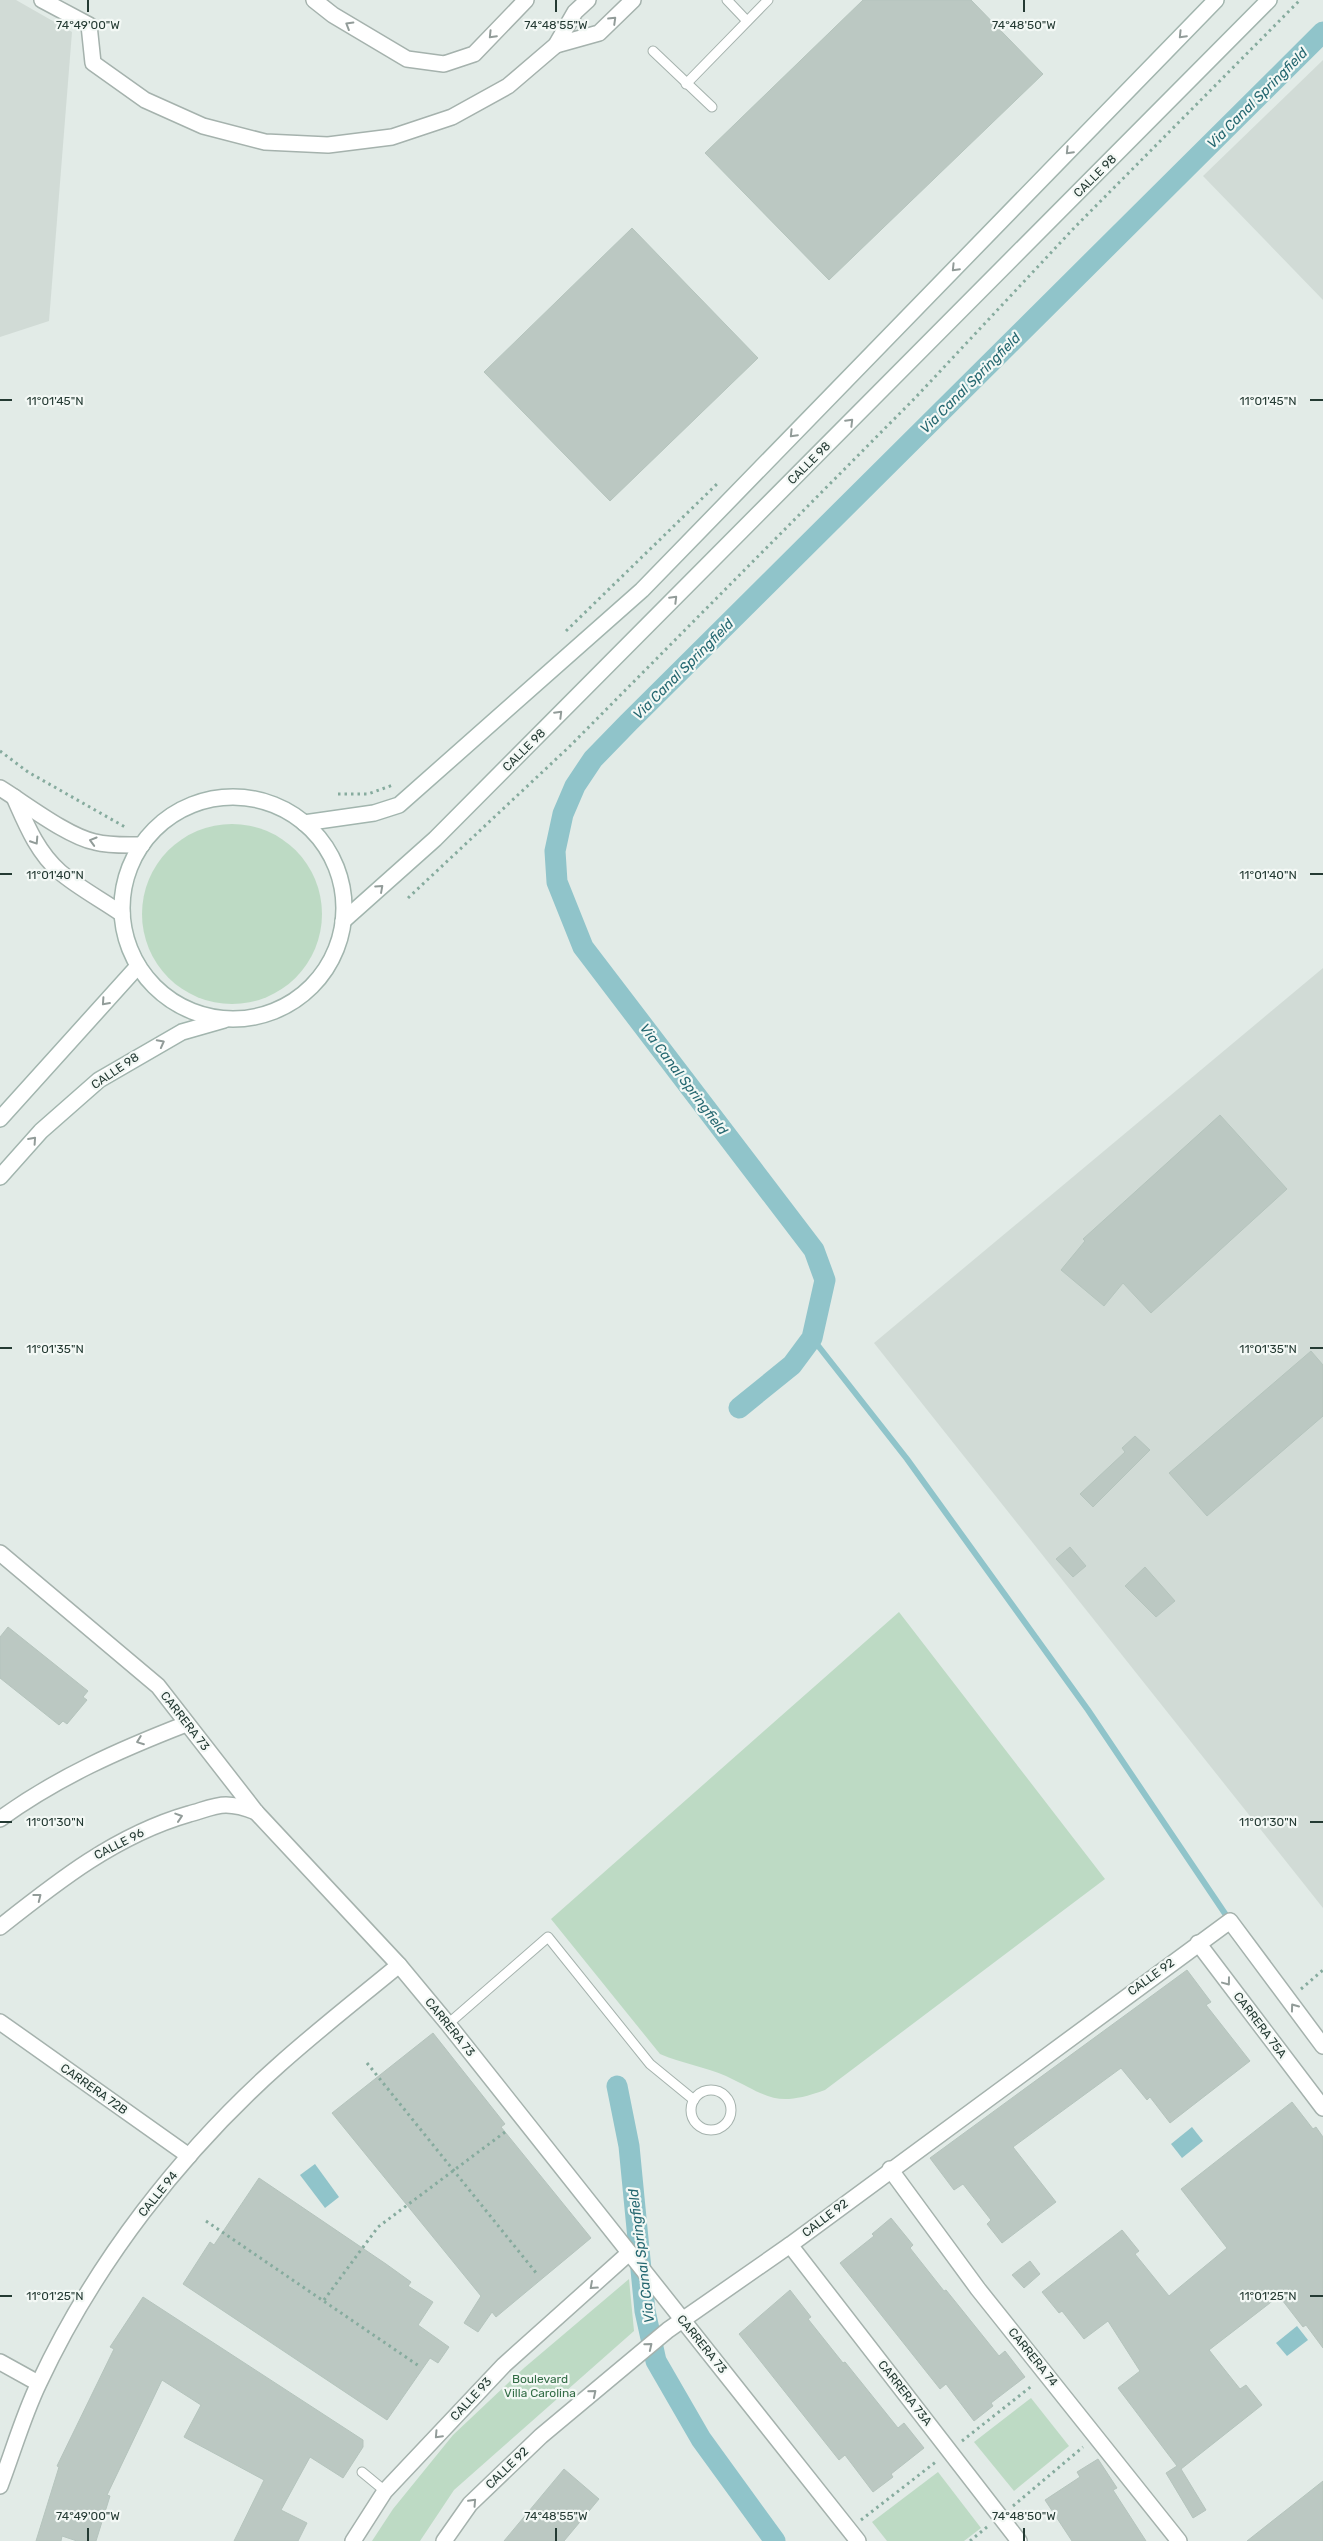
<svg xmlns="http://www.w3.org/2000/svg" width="1323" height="2541" viewBox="0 0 1323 2541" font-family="Rubik,sans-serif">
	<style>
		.built { fill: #d1dbd6 }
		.green { fill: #bddac4 }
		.water { fill: #90c4ca }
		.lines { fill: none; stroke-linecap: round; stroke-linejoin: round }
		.stream { stroke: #90c4ca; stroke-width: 6 }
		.canal { stroke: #90c4ca; stroke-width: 21 }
		.building { fill: #bbc8c2; stroke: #b5c4bd }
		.lane-casing { stroke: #a5b2ad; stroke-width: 11 }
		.street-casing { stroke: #a5b2ad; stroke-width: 18 }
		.secondary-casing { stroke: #a2b5ae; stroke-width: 18 }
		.path { stroke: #86ab9e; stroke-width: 3; stroke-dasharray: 2.5 4; stroke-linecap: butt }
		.lane { stroke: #fff; stroke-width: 9 }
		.street { stroke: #fff; stroke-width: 15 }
		.secondary { stroke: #fff; stroke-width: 15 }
		.oneway { stroke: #929c99 }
		.ticks { fill: none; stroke: #243a33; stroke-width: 2 }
		.labels { text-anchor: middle; stroke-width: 4.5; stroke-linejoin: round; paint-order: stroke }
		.street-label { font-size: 12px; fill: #243a33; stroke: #f3f8f5 }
		.park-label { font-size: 12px; fill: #336d46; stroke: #f3f8f5 }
		.water-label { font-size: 14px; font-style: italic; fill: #246770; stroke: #f3f8f5 }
		.ticks-label { font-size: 12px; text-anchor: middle; fill: #243a33; stroke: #f3f8f5; stroke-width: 4.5; stroke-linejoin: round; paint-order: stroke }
	</style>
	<rect width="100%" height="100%" fill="#e2ebe7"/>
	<g class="built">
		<path d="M0,0h16l56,32 -23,289 -49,16z"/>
		<path d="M1323,60v240l-120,-124z"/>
		<path d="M1323,968v940l-449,-565z"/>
	</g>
	<g class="green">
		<circle cx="232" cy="914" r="90"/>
		<path d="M899,1612l206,267 -280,211c-50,18 -55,7 -99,-14 -21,-9 -45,-13 -66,-22l-109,-135z"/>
		<path d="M629,2279l5,52 -180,159 -34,51h-48l21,-32 60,-74 71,-67z"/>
		<path d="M1031,2398l38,48 -55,45 -40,-49z"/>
		<path d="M938,2472l43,56 -17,13h-77l-15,-19z"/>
	</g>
	<g class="water">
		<path d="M1192,2127l11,14 -21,17 -11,-14z"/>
		<path d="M315,2164l24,33 -14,11 -25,-33z"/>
		<path d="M1297,2326l11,14 -21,16 -11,-13z"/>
	</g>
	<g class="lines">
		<path class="stream" d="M812,1338l95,121 181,251 142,211"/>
		<g class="canal">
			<path d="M739,1408l53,-43 20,-27 13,-58 -11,-30 -231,-303 -26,-65 -2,-31 8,-37 12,-28 18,-27 35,-36 695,-691"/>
			<path d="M617,2086l12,60 16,165 11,50 45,78 74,102"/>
		</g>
	</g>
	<g class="building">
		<path d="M863,0h108l72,74 -214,206 -124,-127z"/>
		<path d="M632,228l126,130 -148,143 -126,-129z"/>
		<path d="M1220,1115l67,74 -136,124 -28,-30 -19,23 -43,-36 24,-29 -2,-2z"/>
		<path d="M1311,1351l12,14v51l-116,100 -38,-43z"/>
		<path d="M1135,1436l15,14 -57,57 -13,-13 45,-42 -3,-4z"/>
		<path d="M1070,1547l16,19 -13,11 -17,-18z"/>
		<path d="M1145,1567l30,34 -19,16 -31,-31z"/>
		<path d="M8,1627l80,64 -5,6 4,3 -20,24 -4,-3 -4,4 -59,-47v-41z"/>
		<path d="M1187,1970l24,32 -5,3 44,56 -80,62 -20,-26 -3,3 -26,-32 -108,79 43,55 -54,41 -15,-19 4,-4 -28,-36 -9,6 -24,-32z"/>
		<path d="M433,2033l72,91 -4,3 90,111 -95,79 -4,-5 -14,20 -14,-9 17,-27 -149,-183z"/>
		<path d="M1292,2102l21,27 3,-2 7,10v211l-17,-23 -3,2 -24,-31 -70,54 31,39 6,-4 16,20 -81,64 25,41 -13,8 -27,-45 11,-7 -59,-78 22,-17 -32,-50 -24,18 -22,-28 -3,2 -17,-21 80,-62 17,21 -4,3 34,42 58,-48 -46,-59z"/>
		<path d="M259,2178l127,86 25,18 -3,4 25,16 -15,23 31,22 -11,16 -8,-5 -43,62 -204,-136 27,-42 4,3z"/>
		<path d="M891,2218l22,27 -3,3 34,43 2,-1 53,66 6,-5 20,26 -34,26 2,3 -19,15 -28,-37 -6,5 -100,-126 34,-27 -2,-2z"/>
		<path d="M1030,2261l10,13 -16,14 -12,-13z"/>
		<path d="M790,2290l21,27 -3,2 35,44 2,-1 53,66 6,-5 20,25 -33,26 2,3 -20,15 -28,-37 -6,5 -100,-126z"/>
		<path d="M143,2297l220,143v7l-20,31 -33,-21 -29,53 26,13 -9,18h-64l30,-61 -80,-43 17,-32 -39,-25 -55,115 3,1 -14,45h-19l-15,-5 -1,5h-25l23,-74 -2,-1 57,-117 -4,-2z"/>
		<path d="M1098,2459l19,29 -4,2 33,51h-74l-27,-41 35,-23 -3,-5z"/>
		<path d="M564,2469l35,30 -35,42h-60z"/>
		<path d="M1323,2481v60h-76l52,-41z"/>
	</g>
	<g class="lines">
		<g class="lane-casing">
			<g id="lane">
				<path d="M727,0l20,21"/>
				<path d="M653,51l59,56"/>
				<path d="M686,84l82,-84"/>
				<path d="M448,2024l100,-87 102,127 44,36"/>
				<circle cx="711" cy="2110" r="20"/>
				<path d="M362,2472l23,19"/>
			</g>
		</g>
		<g class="street-casing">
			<g id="street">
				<path d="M42,0l47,25 4,38 52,37 58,26 62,16 63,3 64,-8 60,-20 56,-31 48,-41 19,-33 13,-12"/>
				<path d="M314,0l19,15 74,44 37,5 30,-10 52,-54"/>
				<path d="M556,45l43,-12 34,-33"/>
				<path d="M0,788c26,16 67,48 95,54 15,4 31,3 47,3"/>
				<path d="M14,797c12,27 23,55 46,75 19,16 42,28 62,42"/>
				<path d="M0,1553l158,133 98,126 143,153 49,59 410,517"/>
				<path d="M0,1819c58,-42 119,-69 186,-95"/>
				<path d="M0,1927c58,-46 116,-92 189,-113 12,-3 25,-9 37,-9 11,0 20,3 30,7"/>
				<path d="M1198,1943l125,165"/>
				<path d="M0,2022l189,134"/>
				<path d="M890,2169l88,120 201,252"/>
				<path d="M790,2245l229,296"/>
				<path d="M0,2362l38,21"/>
				<path d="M0,2486c13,-34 23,-70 39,-103 56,-120 142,-231 241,-319 38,-34 79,-66 119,-99"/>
				<path d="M353,2541l32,-50 119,-126 125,-112"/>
				<path d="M444,2541l26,-37 71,-68 127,-106 122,-85 440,-324 93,125"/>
			</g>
		</g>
		<g class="secondary-casing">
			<g id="secondary">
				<circle cx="233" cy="908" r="111"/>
				<path d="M304,823l70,-10 25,-8 243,-215 574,-590"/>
				<path d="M343,921l92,-82 834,-839"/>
				<path d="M0,1119l138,-153"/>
				<path d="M0,1177l41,-46 58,-51 83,-48 42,-12"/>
			</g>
		</g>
		<g class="path">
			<path d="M566,631l153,-149"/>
			<path d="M0,751l28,21 97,55"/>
			<path d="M338,794h30l25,-9"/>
			<path d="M408,898l161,-151 347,-350 159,-170 225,-227"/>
			<path d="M1301,1989l22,-19"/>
			<path d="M367,2063l170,211"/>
			<path d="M206,2221l213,145"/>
			<path d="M324,2300l54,-73 127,-95"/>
			<path d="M962,2441l71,-56"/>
			<path d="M1013,2506l70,-59"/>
			<path d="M861,2520l76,-59"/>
			<path d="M970,2541l17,-14"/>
		</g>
		<use href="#lane" class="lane"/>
		<use href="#street" class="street"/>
		<use href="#secondary" class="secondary"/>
	</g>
	<defs><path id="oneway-chevron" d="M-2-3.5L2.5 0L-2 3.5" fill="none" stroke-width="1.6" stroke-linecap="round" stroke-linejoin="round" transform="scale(1.25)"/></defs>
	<g class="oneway">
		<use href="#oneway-chevron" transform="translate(613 20) rotate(-44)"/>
		<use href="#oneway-chevron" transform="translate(349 25) rotate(-149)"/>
		<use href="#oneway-chevron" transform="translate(492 35) rotate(134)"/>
		<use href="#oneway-chevron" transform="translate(1182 35) rotate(134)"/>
		<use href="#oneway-chevron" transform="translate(1069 151) rotate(134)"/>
		<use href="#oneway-chevron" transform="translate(955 268) rotate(134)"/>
		<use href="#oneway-chevron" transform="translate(850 422) rotate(-45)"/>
		<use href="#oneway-chevron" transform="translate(793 434) rotate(134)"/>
		<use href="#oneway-chevron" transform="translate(674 599) rotate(-45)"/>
		<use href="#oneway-chevron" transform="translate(559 714) rotate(-45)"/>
		<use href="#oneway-chevron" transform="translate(35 841) rotate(57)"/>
		<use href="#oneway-chevron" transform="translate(93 841) rotate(-164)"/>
		<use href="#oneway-chevron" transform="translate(380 888) rotate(-42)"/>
		<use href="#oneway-chevron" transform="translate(105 1002) rotate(132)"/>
		<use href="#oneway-chevron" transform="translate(161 1043) rotate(-28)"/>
		<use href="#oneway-chevron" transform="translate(33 1140) rotate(-48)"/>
		<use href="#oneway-chevron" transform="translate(140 1741) rotate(159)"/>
		<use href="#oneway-chevron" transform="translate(179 1817) rotate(-18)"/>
		<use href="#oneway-chevron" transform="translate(38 1897) rotate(-38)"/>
		<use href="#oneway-chevron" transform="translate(1227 1982) rotate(53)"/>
		<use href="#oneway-chevron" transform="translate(1294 2007) rotate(-126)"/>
		<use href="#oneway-chevron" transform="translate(593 2286) rotate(138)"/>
		<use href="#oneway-chevron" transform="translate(649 2346) rotate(-39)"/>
		<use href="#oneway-chevron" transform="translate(593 2393) rotate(-40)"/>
		<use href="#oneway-chevron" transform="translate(438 2435) rotate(133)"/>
		<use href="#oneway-chevron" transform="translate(473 2502) rotate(-47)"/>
	</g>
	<path class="ticks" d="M88,0v12M556,0v12M1024,0v12M0,400h12M1310,400h13M0,874h12M1310,874h13M0,1348h12M1310,1348h13M0,1822h12M1310,1822h13M0,2296h12M1310,2296h13M88,2528v13M556,2528v13M1024,2528v13"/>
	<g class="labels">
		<g class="street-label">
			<text transform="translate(1095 176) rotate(-45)" y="4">CALLE 98</text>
			<text transform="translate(809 463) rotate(-45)" y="4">CALLE 98</text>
			<text transform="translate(524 750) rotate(-45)" y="4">CALLE 98</text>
			<text transform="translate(115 1071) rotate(-34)" y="4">CALLE 98</text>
			<text transform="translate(185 1721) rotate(52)" y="4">CARRERA 73</text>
			<text transform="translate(119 1844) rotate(-27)" y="4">CALLE 96</text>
			<text transform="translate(1151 1977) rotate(-36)" y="4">CALLE 92</text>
			<text transform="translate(1260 2025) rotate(53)" y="4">CARRERA 75A</text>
			<text transform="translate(450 2027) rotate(51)" y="4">CARRERA 73</text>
			<text transform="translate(94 2089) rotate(35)" y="4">CARRERA 72B</text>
			<text transform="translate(158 2194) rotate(-51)" y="4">CALLE 94</text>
			<text transform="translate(825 2218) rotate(-37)" y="4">CALLE 92</text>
			<text transform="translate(702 2344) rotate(51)" y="4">CARRERA 73</text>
			<text transform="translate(1033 2357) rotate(51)" y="4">CARRERA 74</text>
			<text transform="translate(905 2393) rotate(52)" y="4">CARRERA 73A</text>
			<text transform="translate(471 2399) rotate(-47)" y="4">CALLE 93</text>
			<text transform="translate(507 2468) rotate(-44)" y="4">CALLE 92</text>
		</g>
		<g class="park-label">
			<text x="540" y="2383">Boulevard<tspan x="540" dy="14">Villa Carolina</tspan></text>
		</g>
		<g class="water-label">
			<text transform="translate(1257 98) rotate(-45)" y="5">Via Canal Springfield</text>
			<text transform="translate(970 383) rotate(-45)" y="5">Via Canal Springfield</text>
			<text transform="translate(683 669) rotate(-45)" y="5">Via Canal Springfield</text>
			<text transform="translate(684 1079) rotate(53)" y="5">Via Canal Springfield</text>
			<text transform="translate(641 2256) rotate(-97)" y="5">Via Canal Springfield</text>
		</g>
	</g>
	<g class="ticks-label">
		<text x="88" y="29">74°49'00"W</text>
		<text x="556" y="29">74°48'55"W</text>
		<text x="1024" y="29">74°48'50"W</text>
		<text x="55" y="405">11°01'45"N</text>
		<text x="1268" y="405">11°01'45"N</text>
		<text x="55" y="879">11°01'40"N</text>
		<text x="1268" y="879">11°01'40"N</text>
		<text x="55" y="1353">11°01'35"N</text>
		<text x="1268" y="1353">11°01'35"N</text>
		<text x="55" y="1826">11°01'30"N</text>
		<text x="1268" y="1826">11°01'30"N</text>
		<text x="55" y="2300">11°01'25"N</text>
		<text x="1268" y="2300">11°01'25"N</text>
		<text x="88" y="2520">74°49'00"W</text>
		<text x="556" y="2520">74°48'55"W</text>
		<text x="1024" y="2520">74°48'50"W</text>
	</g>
</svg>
